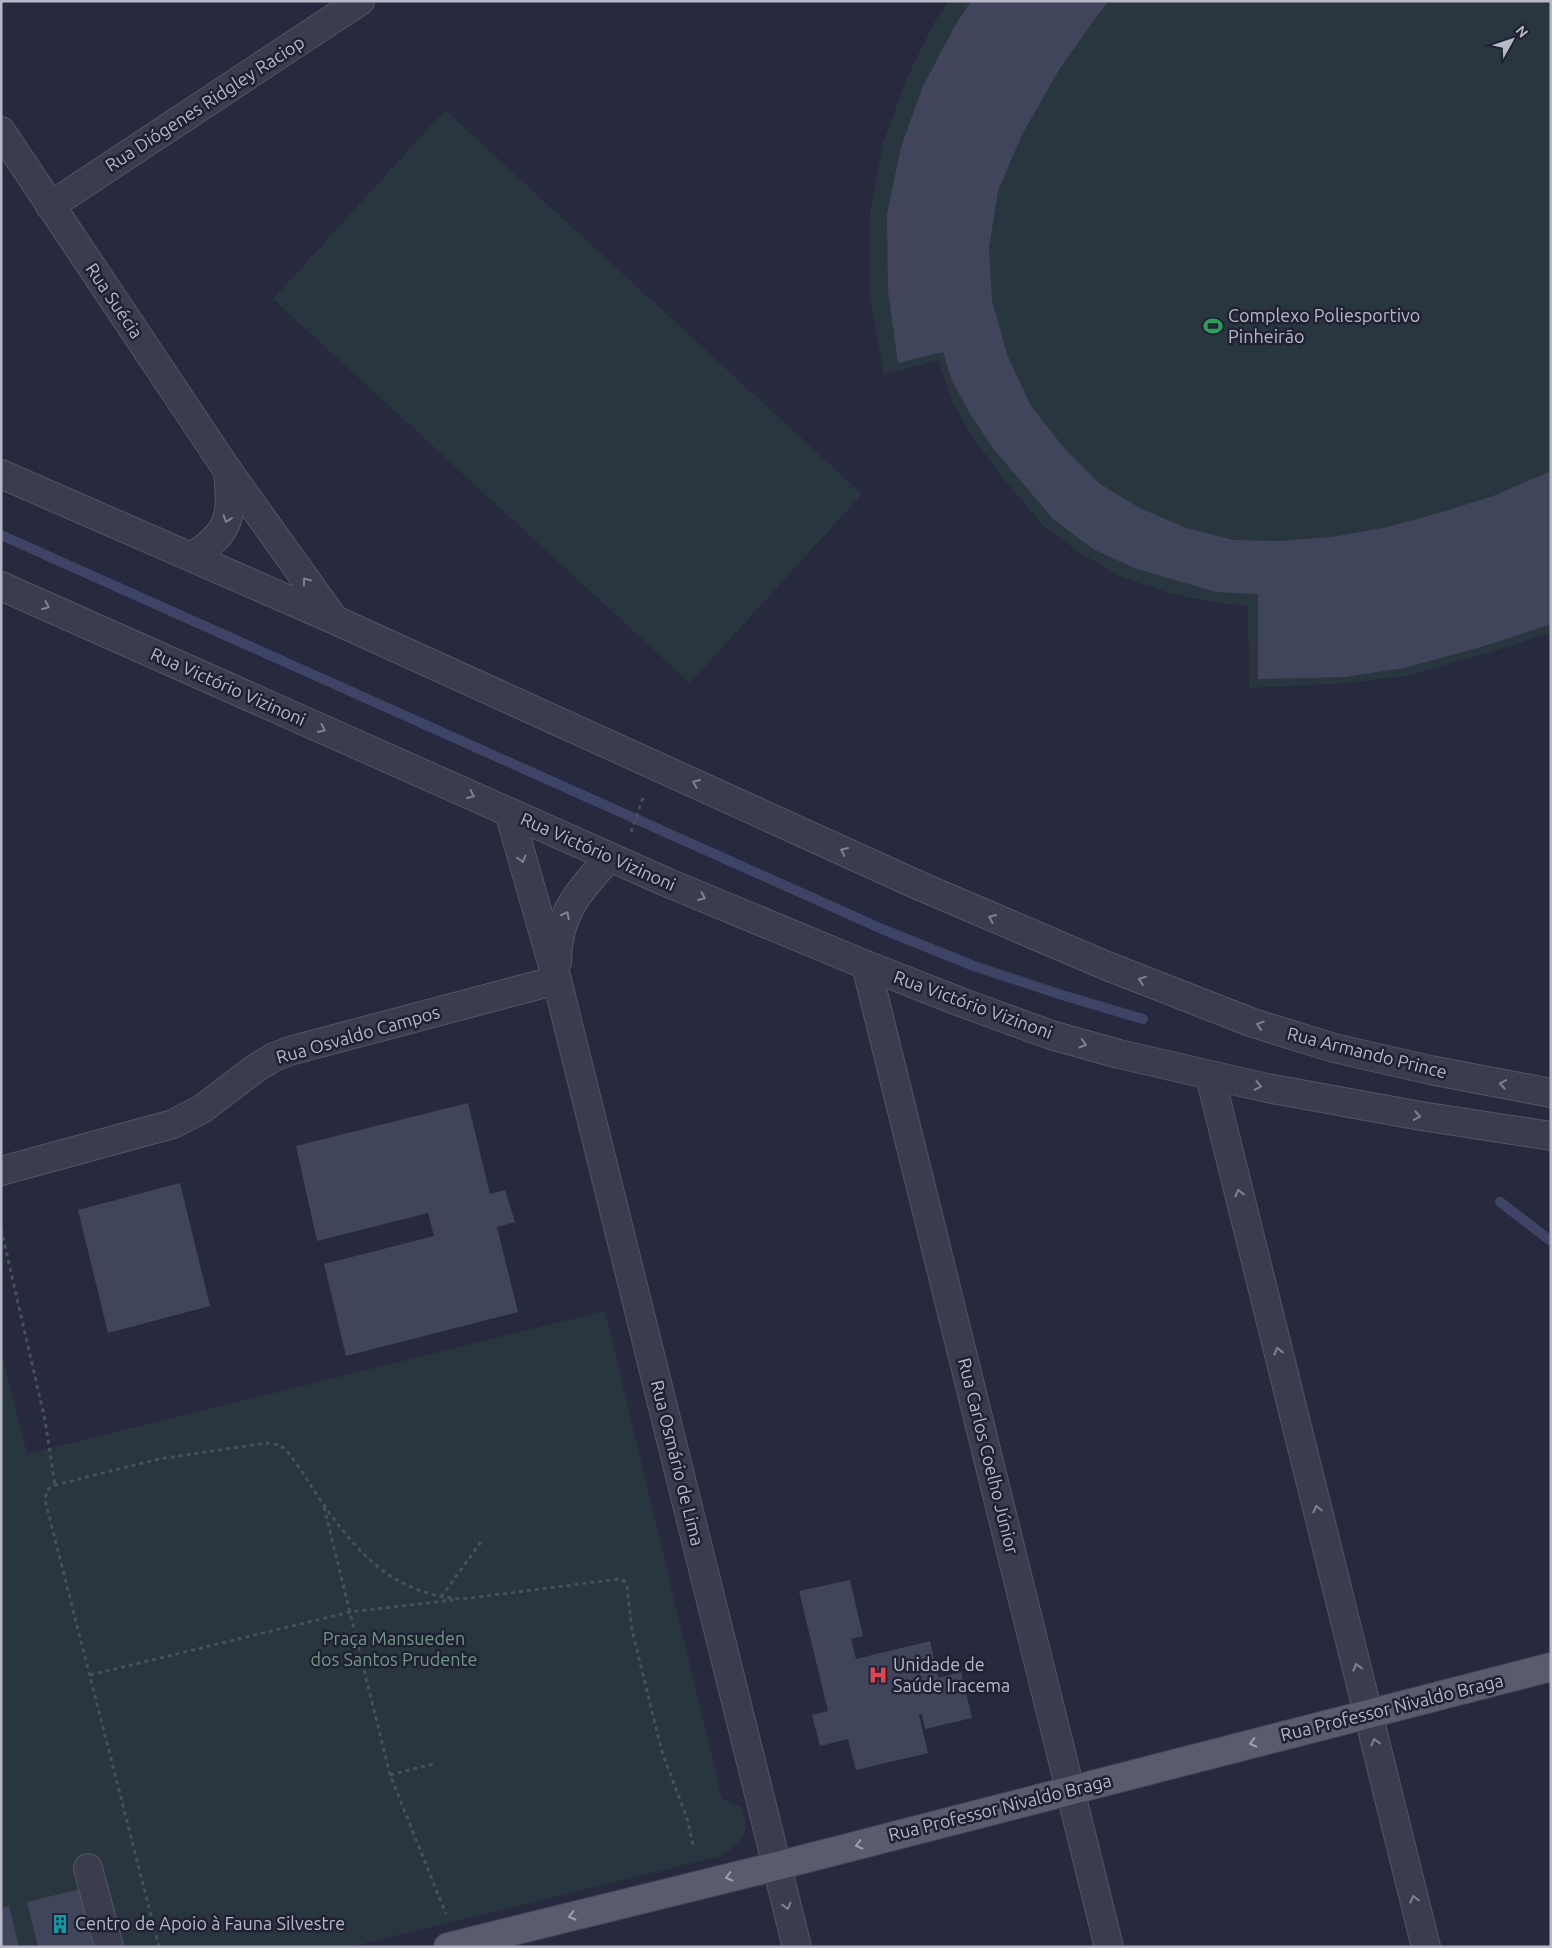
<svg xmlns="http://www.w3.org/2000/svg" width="1552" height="1948" viewBox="0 0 1552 1948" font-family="Ubuntu,sans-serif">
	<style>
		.green { fill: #29363f }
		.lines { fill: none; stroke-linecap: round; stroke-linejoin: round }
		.stream { stroke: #3e4465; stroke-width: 10 }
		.building { fill: #41455b }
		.minor-casing { stroke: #535566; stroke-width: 30 }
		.major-casing { stroke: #444657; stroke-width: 30 }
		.path { stroke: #445259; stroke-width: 3; stroke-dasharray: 4 4; stroke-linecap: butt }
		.minor { stroke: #3b3d4e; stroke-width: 28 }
		.major { stroke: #595c6e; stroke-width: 28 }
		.oneway { stroke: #7f8192 }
		.oneway2 { stroke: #a0a2b2 }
		.labels { text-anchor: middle; stroke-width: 5; stroke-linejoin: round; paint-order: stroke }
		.street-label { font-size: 18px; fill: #b7b9c9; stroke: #202233 }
		.poi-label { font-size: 18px; fill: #b7b9c9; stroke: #202233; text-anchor: start }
		.park-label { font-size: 18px; fill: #709884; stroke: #202233 }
	</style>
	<rect width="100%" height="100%" fill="#272a3e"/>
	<g class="green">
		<path d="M949,1h602v632l-67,21 -78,22 -59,7 -98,5 -1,-82 -35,-4 -44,-9 -45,-15 -41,-23 -40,-30 -38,-44 -31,-42 -21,-35 -15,-44 -54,15 -15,-83 1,-80 13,-68 23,-64 29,-59z"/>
		<path d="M445,110l417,384 -172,189 -417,-384z"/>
		<path d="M605,1311l117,488 20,8c9,25 0,37 -22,49l-370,91h-349v-596l26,103z"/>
	</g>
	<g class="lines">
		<g class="stream">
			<path d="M1,535l881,394 92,37 88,29 81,24"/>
			<path d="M1500,1202l51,39"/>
		</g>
	</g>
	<g class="building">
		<path d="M971,1h138l-15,19 -37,53 -35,62 -24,56 -9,57 3,53 16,56 23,49 33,42 36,36 40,24 46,20 47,12 47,1 52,-4 55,-10 52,-14 54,-17 58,-25v153l-70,23 -77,21 -59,9 -87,2v-85l-42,-2 -82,-24 -41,-19 -40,-30 -61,-72 -23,-35 -18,-34 -8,-26 -45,11 -10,-72 -1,-77 14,-67 22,-61 33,-62z"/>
		<path d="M468,1103l22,91 15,-4 10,32 -18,5 21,85 -172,44 -22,-92 110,-28 -6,-23 -111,28 -21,-95z"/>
		<path d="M180,1183l30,123 -102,27 -30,-123z"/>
		<path d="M850,1580l13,56 -12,3 5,20 74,-18 8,37 23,-6 11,46 -47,11 -3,-15 -3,1 9,38 -72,17 -8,-31 -28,7 -8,-31 16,-4 -29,-120z"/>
		<path d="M80,1889l14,58h-56l-11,-45z"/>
		<path d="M9,1906l10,41h-18v-39z"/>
	</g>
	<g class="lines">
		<g class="minor-casing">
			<g id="minor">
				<path d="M1,131l227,340 106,148"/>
				<path d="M50,206l310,-205"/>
				<path d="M1,474l334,146 585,266 187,80 146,57 81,25 96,22 121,23"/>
				<path d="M192,557c40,-26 40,-41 36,-86"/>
				<path d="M1,586l665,296 200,83 97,38 88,32 68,19 148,34 154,28 130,20"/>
				<path d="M509,812l48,168 240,967"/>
				<path d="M557,962c0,-47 22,-72 52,-104"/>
				<path d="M866,965l243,982"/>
				<path d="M1210,1076l216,871"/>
				<path d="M1,1171l172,-47 29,-15 54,-41 18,-11 19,-7 264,-70"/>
				<path d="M88,1868l21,79"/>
			</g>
		</g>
		<g class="major-casing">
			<path id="major" d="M448,1947l329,-81 774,-199"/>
		</g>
		<g class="path">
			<path d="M631,832l13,-37"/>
			<path d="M1,1229l44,191 10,65"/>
			<path d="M324,1507l66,268 56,139"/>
			<path d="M441,1597l40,-55"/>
			<path d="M90,1675l260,-63 103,-12"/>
			<path d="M390,1775l43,-11"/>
			<path d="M159,1947l-114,-447 2,-10 8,-5 104,-26 107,-16c4,1 11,1 15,3 12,9 23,30 32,43 39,57 73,104 148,110l158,-20 5,2 3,5 5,44 30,122 25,66 7,31"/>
		</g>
		<use href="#minor" class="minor"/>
		<use href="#major" class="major"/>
	</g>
	<defs><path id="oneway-chevron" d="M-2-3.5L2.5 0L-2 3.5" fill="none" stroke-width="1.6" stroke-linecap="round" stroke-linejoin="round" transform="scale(1.25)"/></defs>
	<g class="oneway">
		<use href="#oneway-chevron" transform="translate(227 519) rotate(109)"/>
		<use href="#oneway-chevron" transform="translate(306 581) rotate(-126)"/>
		<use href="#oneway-chevron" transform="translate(46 606) rotate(24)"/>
		<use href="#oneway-chevron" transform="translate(322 729) rotate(24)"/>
		<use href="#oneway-chevron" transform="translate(696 783) rotate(-156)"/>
		<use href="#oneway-chevron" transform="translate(471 795) rotate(24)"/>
		<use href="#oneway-chevron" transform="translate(844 851) rotate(-155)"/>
		<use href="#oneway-chevron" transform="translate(522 859) rotate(74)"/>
		<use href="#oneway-chevron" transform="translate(702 897) rotate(23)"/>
		<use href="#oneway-chevron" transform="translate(566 915) rotate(-63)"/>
		<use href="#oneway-chevron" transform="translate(992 918) rotate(-156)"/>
		<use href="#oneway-chevron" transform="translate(1142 980) rotate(-159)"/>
		<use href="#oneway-chevron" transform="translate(1260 1025) rotate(-162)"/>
		<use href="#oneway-chevron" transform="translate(1083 1044) rotate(16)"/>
		<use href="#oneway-chevron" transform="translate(1503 1084) rotate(-170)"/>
		<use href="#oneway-chevron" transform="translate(1258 1086) rotate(12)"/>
		<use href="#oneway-chevron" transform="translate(1417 1116) rotate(10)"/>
		<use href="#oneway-chevron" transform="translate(1239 1193) rotate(-104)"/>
		<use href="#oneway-chevron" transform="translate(1278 1351) rotate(-104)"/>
		<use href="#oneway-chevron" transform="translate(1317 1509) rotate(-104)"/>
		<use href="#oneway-chevron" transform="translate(1357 1667) rotate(-104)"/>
		<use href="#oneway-chevron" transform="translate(1375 1742) rotate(-104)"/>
		<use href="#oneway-chevron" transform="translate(1414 1899) rotate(-104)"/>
		<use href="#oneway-chevron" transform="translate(787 1906) rotate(76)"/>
	</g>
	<g class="oneway2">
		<use href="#oneway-chevron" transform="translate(1253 1743) rotate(166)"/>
		<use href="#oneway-chevron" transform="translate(859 1845) rotate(166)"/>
		<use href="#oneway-chevron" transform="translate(729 1877) rotate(166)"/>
		<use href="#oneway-chevron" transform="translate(572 1916) rotate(166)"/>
	</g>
	<defs>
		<g id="stadium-bare" transform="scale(1.5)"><path d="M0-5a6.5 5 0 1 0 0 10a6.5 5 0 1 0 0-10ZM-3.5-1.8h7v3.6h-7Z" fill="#2e9e5b" stroke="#202233" stroke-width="2.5" paint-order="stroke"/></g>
		<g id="hospital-bare" transform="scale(1.5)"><path d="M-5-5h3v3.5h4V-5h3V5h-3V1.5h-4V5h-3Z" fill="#e0444e" stroke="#202233" stroke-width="2.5" paint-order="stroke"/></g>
		<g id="building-bare" transform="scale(1.5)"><path d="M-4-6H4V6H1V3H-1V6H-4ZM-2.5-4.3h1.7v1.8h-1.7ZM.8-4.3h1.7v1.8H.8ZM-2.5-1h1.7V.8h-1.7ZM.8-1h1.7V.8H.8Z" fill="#0f9aa8" stroke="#202233" stroke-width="2.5" paint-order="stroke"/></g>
	</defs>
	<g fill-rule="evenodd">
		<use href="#stadium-bare" x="1213" y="326"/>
		<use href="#hospital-bare" x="878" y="1675"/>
		<use href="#building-bare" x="60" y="1924"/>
	</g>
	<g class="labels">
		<g class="street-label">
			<text transform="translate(205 104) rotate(-33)" y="6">Rua Diógenes Ridgley Raciop</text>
			<text transform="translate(114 301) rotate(56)" y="6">Rua Suécia</text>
			<text transform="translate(228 687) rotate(24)" y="6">Rua Victório Vizinoni</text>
			<text transform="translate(598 852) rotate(24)" y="6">Rua Victório Vizinoni</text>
			<text transform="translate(973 1005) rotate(20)" y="6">Rua Victório Vizinoni</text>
			<text transform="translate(358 1035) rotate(-16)" y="6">Rua Osvaldo Campos</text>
			<text transform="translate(1367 1053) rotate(14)" y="6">Rua Armando Prince</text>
			<text transform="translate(988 1456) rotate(76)" y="6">Rua Carlos Coelho Júnior</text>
			<text transform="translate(677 1463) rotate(76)" y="6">Rua Osmário de Lima</text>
			<text transform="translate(1392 1708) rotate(-14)" y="6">Rua Professor Nivaldo Braga</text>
			<text transform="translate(1000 1808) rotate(-14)" y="6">Rua Professor Nivaldo Braga</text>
		</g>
		<g class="poi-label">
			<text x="1228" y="322">Complexo Poliesportivo<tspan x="1228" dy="21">Pinheirão</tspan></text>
			<text x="893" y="1671">Unidade de<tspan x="893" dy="21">Saúde Iracema</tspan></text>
			<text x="75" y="1930">Centro de Apoio à Fauna Silvestre</text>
		</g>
		<g class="park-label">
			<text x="394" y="1645">Praça Mansueden<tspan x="394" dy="21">dos Santos Prudente</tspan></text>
		</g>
	</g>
	<rect width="1552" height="1948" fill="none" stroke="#b7b9c9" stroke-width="5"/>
	<g transform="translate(1512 40) rotate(50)" stroke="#202233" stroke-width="4" paint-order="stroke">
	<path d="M0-4L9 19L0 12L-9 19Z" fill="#b7b9c9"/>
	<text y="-8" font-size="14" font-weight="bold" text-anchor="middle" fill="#b7b9c9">N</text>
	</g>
</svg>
